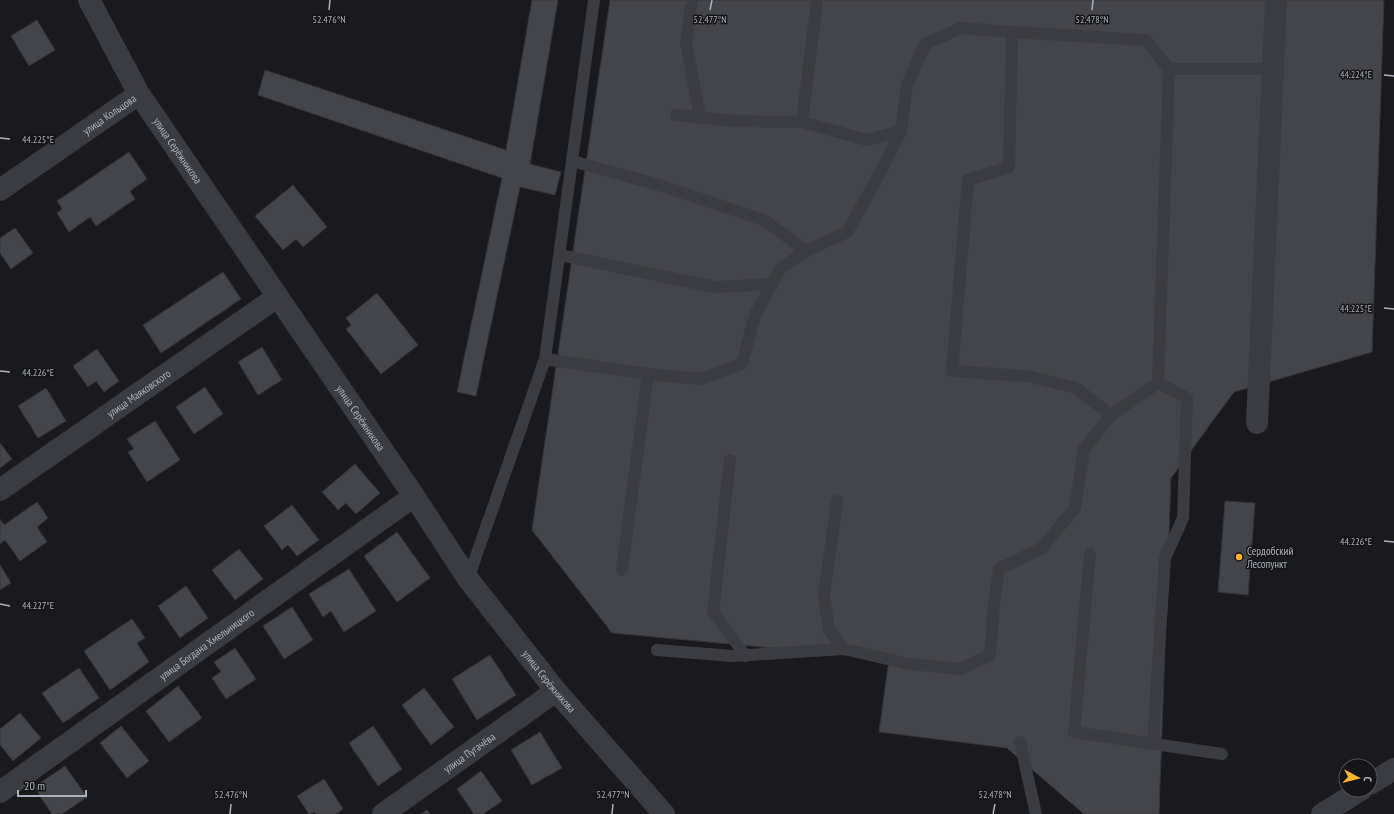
<svg xmlns="http://www.w3.org/2000/svg" width="1394" height="814" viewBox="0 0 1394 814" font-family="'PT Sans Narrow',sans-serif">
	<style>
		.building { fill: #44454a; stroke: #343439 }
		.lines { fill: none; stroke-linecap: round; stroke-linejoin: round }
		.service { stroke: #3b3c42; stroke-width: 12 }
		.minor { stroke: #3b3c42; stroke-width: 22 }
		.ticks { fill: none; stroke: #acb2bd; stroke-width: 1.5 }
		.poi-dot { fill: #feb431; stroke: #151518; stroke-width: 1.5 }
		.labels { text-anchor: middle; stroke-width: 3; stroke-linejoin: round; paint-order: stroke }
		.street-label { font-size: 11px; fill: #acb2bd; stroke: #151518 }
		.poi-label { font-size: 11px; fill: #acb2bd; stroke: #151518; text-anchor: start }
		.ticks-label { font-size: 10px; text-anchor: middle; fill: #acb2bd; stroke: #151518; stroke-width: 3; stroke-linejoin: round; paint-order: stroke }
	</style>
	<rect width="100%" height="100%" fill="#1a1a1d"/>
	<g class="building">
		<path d="M532,0h26l-28,164 31,8 -6,23 -35,-8 -44,209 -19,-4 45,-214 -244,-83 7,-25 241,80z"/>
		<path d="M610,0h774l-12,352 -138,40 -63,86 -12,336h-75l-77,-66 -128,-16 10,-73 -277,-26 -80,-103z"/>
		<path d="M37,20l18,30 -26,16 -18,-30z"/>
		<path d="M129,152l18,27 -17,12 5,8 -39,27 -6,-9 -21,15 -12,-19 5,-4 -5,-8z"/>
		<path d="M293,185l34,42 -24,20 -7,-8 -13,11 -28,-34z"/>
		<path d="M15,228l18,25 -22,16 -11,-16v-15z"/>
		<path d="M223,272l18,27 -80,54 -18,-28z"/>
		<path d="M377,293l41,52 -37,29 -35,-45 5,-4 -5,-7z"/>
		<path d="M262,347l20,33 -24,15 -20,-33z"/>
		<path d="M97,349l22,32 -15,11 -8,-11 -8,6 -15,-21z"/>
		<path d="M205,387l18,27 -29,20 -18,-27z"/>
		<path d="M46,388l20,33 -28,17 -20,-32z"/>
		<path d="M155,421l25,39 -33,22 -19,-30 6,-3 -7,-10z"/>
		<path d="M0,443l12,16 -12,9z"/>
		<path d="M355,464l25,29 -24,21 -10,-11 -8,7 -16,-18z"/>
		<path d="M1225,501l30,2 -7,92 -30,-3z"/>
		<path d="M37,502l11,16 -11,9 10,15 -27,19 -15,-21 -5,4v-25l4,6z"/>
		<path d="M292,505l27,35 -22,16 -9,-11 -6,5 -18,-24z"/>
		<path d="M397,532l33,46 -33,24 -33,-46z"/>
		<path d="M239,549l24,30 -28,21 -23,-30z"/>
		<path d="M0,565l11,18 -11,7z"/>
		<path d="M349,569l27,42 -32,21 -13,-21 -8,6 -14,-23z"/>
		<path d="M186,586l22,32 -28,20 -22,-32z"/>
		<path d="M292,607l21,33 -29,19 -21,-33z"/>
		<path d="M132,619l13,19 -8,5 12,19 -39,28 -26,-39z"/>
		<path d="M235,648l21,31 -30,20 -14,-21 9,-6 -7,-10z"/>
		<path d="M490,655l26,40 -39,25 -25,-41z"/>
		<path d="M79,668l20,30 -36,25 -21,-30z"/>
		<path d="M178,686l24,32 -33,24 -23,-31z"/>
		<path d="M424,688l30,39 -23,18 -29,-40z"/>
		<path d="M20,713l21,25 -28,23 -13,-16v-16z"/>
		<path d="M121,726l28,35 -22,17 -27,-35z"/>
		<path d="M373,726l29,43 -24,17 -29,-43z"/>
		<path d="M540,732l22,36 -30,17 -21,-35z"/>
		<path d="M65,766l22,31 -25,17h-10l-18,-27z"/>
		<path d="M481,771l21,30 -19,13h-9l-17,-25z"/>
		<path d="M324,779l19,30 -7,5h-20l-1,-2 -6,2 -12,-18z"/>
		<path d="M427,810l3,4h-9z"/>
	</g>
	<g class="lines">
		<g class="service">
			<path d="M692,0l-6,43 14,74"/>
			<path d="M1012,32l-3,135 -41,13 -16,191 75,5 49,12 35,27"/>
			<path d="M676,115l57,6 69,1 65,18 34,-9"/>
			<path d="M802,122l15,-122"/>
			<path d="M572,161l87,24 105,35 42,31"/>
			<path d="M560,255l155,32 58,-3"/>
			<path d="M545,359l103,15 52,5 42,-15 13,-49 25,-46 26,-18 41,-19 26,-46 28,-55 6,-46 18,-41 36,-16 51,4 134,8 23,29"/>
			<path d="M730,460l-17,152 33,44"/>
			<path d="M837,501l-13,94 5,35 15,19"/>
			<path d="M1090,554l-16,178 148,22"/>
			<path d="M622,570l26,-196"/>
			<path d="M468,579l77,-220 49,-359"/>
			<path d="M657,650l75,6 112,-7 65,15 52,5 29,-14 4,-51 5,-35 43,-21 33,-40 9,-59 27,-34 47,-32"/>
			<path d="M1020,742l16,72"/>
			<path d="M1153,743l12,-185 18,-40 4,-120 -29,-15 11,-314h104"/>
		</g>
		<g class="minor">
			<path id="s1" d="M89,0l50,94 275,402 54,83 88,112 108,123"/>
			<path id="s2" d="M0,190l139,-96"/>
			<path d="M1257,423l19,-423"/>
			<path id="s3" d="M0,490l277,-193"/>
			<path d="M1370,784l24,-15"/>
			<path id="s4" d="M0,792l414,-296"/>
			<path id="s5" d="M383,814l173,-123"/>
			<path d="M1322,814l39,-24"/>
		</g>
	</g>
	<path class="ticks" d="M329,10l1,-10M710,10l2,-10M1092,10l1,-10M1384,75l10,1M0,138l10,1M1384,308l10,1M0,371l10,1M1384,541l10,1M0,604l10,2M230,814l1,-10M612,814l1,-10M993,814l2,-10"/>
	<circle class="poi-dot" cx="1239" cy="557" r="4"/>
	<g class="labels">
		<g class="street-label">
			<text dy="4" stroke="none"><textPath href="#s2" startOffset="133">улица Кольцова</textPath></text>
			<text dy="4" stroke="none"><textPath href="#s1" startOffset="175">улица Серёжникова</textPath></text>
			<text dy="4" stroke="none"><textPath href="#s3" startOffset="169">улица Маяковского</textPath></text>
			<text dy="4" stroke="none"><textPath href="#s1" startOffset="499">улица Серёжникова</textPath></text>
			<text dy="4" stroke="none"><textPath href="#s4" startOffset="254">улица Богдана Хмельницкого</textPath></text>
			<text dy="4" stroke="none"><textPath href="#s1" startOffset="823">улица Серёжникова</textPath></text>
			<text dy="4" stroke="none"><textPath href="#s5" startOffset="106">улица Пугачёва</textPath></text>
		</g>
		<g class="poi-label">
			<text x="1247" y="555">Сердобский<tspan x="1247" dy="13">Лесопункт</tspan></text>
		</g>
	</g>
	<g class="ticks-label">
		<text x="329" y="23">52.476°N</text>
		<text x="710" y="23">52.477°N</text>
		<text x="1092" y="23">52.478°N</text>
		<text x="1356" y="78">44.224°E</text>
		<text x="38" y="143">44.225°E</text>
		<text x="1356" y="312">44.225°E</text>
		<text x="38" y="376">44.226°E</text>
		<text x="1356" y="545">44.226°E</text>
		<text x="38" y="609">44.227°E</text>
		<text x="231" y="798">52.476°N</text>
		<text x="613" y="798">52.477°N</text>
		<text x="995" y="798">52.478°N</text>
	</g>
	<g transform="translate(1358 778) rotate(97)"><circle r="19" fill="#151518" stroke="#51545a"/>
	<path d="M0-3L7 15L0 10L-7 15Z" fill="#feb431"/>
	<text y="-6" font-size="11" font-weight="bold" text-anchor="middle" fill="#acb2bd">С</text>
	</g>
	<path d="M18 790v6h68v-6" fill="none" stroke="#acb2bd" stroke-width="2"/>
	<text x="24" y="790" font-size="12" fill="#acb2bd" stroke="#151518" stroke-width="3" paint-order="stroke">20 m</text>
</svg>
